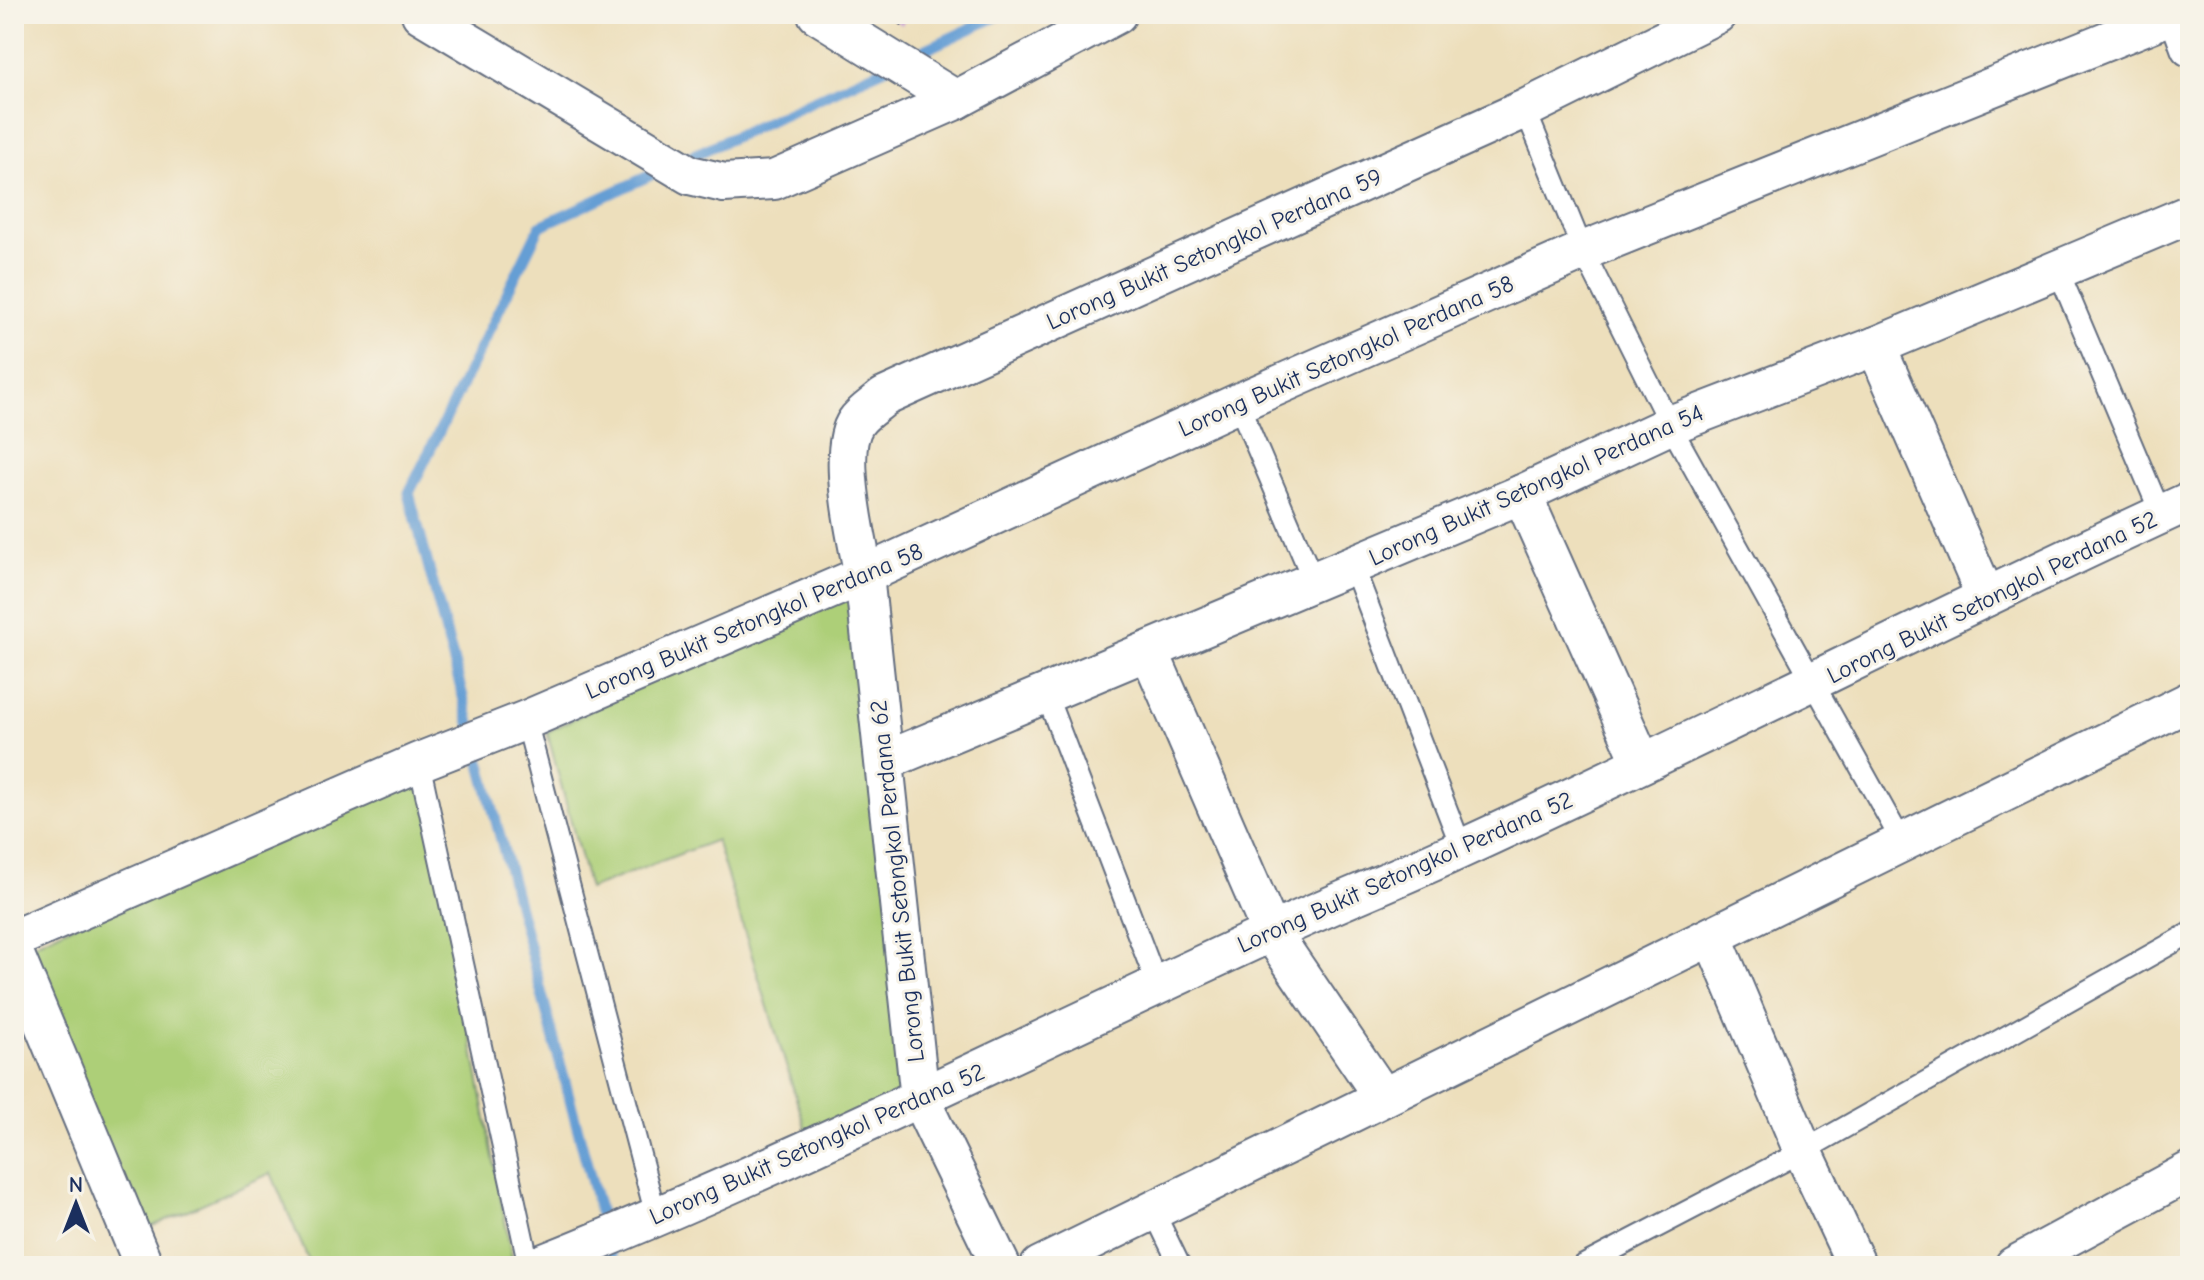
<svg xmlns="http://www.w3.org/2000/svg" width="2204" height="1280" viewBox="0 0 2204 1280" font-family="'Comic Neue',sans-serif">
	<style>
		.green { fill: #adcf78; stroke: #647f6b; stroke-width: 2 }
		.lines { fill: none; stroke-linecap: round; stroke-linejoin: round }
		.stream { stroke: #659ed4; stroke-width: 11 }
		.building { fill: #c599d5 }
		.lane-casing { stroke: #646d7f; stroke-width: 24 }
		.street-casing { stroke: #646d7f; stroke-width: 42 }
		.lane { stroke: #fff; stroke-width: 20 }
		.street { stroke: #fff; stroke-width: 38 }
		.labels { text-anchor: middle; stroke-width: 6; stroke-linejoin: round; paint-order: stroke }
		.street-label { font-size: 24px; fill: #1b2f5e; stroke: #f7f3e8 }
	</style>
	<rect width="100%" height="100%" fill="#f7f3e8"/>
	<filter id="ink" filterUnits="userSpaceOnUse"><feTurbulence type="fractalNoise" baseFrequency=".0125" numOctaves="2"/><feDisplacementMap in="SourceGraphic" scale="16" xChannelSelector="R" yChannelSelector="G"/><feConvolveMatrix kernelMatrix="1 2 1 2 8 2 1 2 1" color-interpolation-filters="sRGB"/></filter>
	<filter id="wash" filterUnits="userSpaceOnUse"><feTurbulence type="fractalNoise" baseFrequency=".006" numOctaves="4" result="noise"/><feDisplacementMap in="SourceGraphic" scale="32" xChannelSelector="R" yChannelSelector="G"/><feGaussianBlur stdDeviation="1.8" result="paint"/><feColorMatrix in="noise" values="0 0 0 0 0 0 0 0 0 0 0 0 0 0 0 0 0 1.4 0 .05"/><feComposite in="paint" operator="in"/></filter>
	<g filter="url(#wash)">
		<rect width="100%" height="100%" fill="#eddfbc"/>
		<g class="green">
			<path d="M864,575l56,524 -108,50 -96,-309 -127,49 -42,-157z"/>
			<path d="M419,762l93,496 -17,8h-184l-40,-93 -140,63 -117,-283z"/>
		</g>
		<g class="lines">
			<g class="stream">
				<path d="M905,59l97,-45"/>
				<path d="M683,160l202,-92"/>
				<path d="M614,1266l-205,-773 131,-267 124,-57"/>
			</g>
		</g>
		<g id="blocks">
			<path class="building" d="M884,14h24l-6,11z"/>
		</g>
	</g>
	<g filter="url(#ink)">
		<use href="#blocks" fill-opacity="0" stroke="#646d7f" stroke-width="2"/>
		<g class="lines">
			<g class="lane-casing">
				<g id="lane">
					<path d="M1525,109l58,142 87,174 232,417"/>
					<path d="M2058,270l103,244"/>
					<path d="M1238,403l76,179"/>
					<path d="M1353,566l109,283"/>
					<path d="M1046,694l112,293"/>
					<path d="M526,720l130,496"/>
					<path d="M419,762l110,504"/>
					<path d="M1153,1210l27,56"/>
					<path d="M1582,1266l221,-115 387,-218"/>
				</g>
			</g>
			<g class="street-casing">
				<g id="street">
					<path d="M421,14l269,161 34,8 50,-3 182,-80 161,-86"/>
					<path d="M817,14l139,86"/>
					<path d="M2178,14l12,33"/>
					<path d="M1876,346l110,251"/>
					<path d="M1522,494l120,269"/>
					<path d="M1149,651l122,281 112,165"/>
					<path d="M885,761l637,-267 148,-69 206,-79 314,-132"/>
					<path d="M1712,936l91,215 54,115"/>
					<path d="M14,939l405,-177 107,-42 338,-145 374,-172 345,-152 591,-237"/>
					<path d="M14,953l130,313"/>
					<path d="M537,1266c250,-100 489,-221 733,-333 64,-30 129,-55 193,-85 244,-112 483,-235 727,-347"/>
					<path d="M1001,1266l-81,-167 -56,-524c-7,-33 -28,-125 -8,-153 6,-9 19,-17 28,-25l641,-288 192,-95"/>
					<path d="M1040,1266l1150,-565"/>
					<path d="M2014,1266l176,-95"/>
				</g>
			</g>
			<use href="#lane" class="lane"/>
			<use href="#street" class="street"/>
		</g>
	</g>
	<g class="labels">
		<g class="street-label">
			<text transform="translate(1214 249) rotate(-24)" y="8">Lorong Bukit Setongkol Perdana 59</text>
			<text transform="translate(1346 356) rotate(-24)" y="8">Lorong Bukit Setongkol Perdana 58</text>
			<text transform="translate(1536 485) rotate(-24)" y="8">Lorong Bukit Setongkol Perdana 54</text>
			<text transform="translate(1992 597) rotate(-26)" y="8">Lorong Bukit Setongkol Perdana 52</text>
			<text transform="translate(754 621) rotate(-23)" y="8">Lorong Bukit Setongkol Perdana 58</text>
			<text transform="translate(1405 872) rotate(-24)" y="8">Lorong Bukit Setongkol Perdana 52</text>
			<text transform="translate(897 881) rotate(-96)" y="8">Lorong Bukit Setongkol Perdana 62</text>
			<text transform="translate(817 1144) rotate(-24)" y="8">Lorong Bukit Setongkol Perdana 52</text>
		</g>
	</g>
	<rect width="2204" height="1280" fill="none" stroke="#f7f3e8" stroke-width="48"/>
	<g transform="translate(76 1204)" stroke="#f7f3e8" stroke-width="6" paint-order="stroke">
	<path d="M0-6L14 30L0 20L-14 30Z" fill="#1b2f5e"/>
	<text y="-12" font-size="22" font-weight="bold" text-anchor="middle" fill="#1b2f5e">N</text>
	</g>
</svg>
